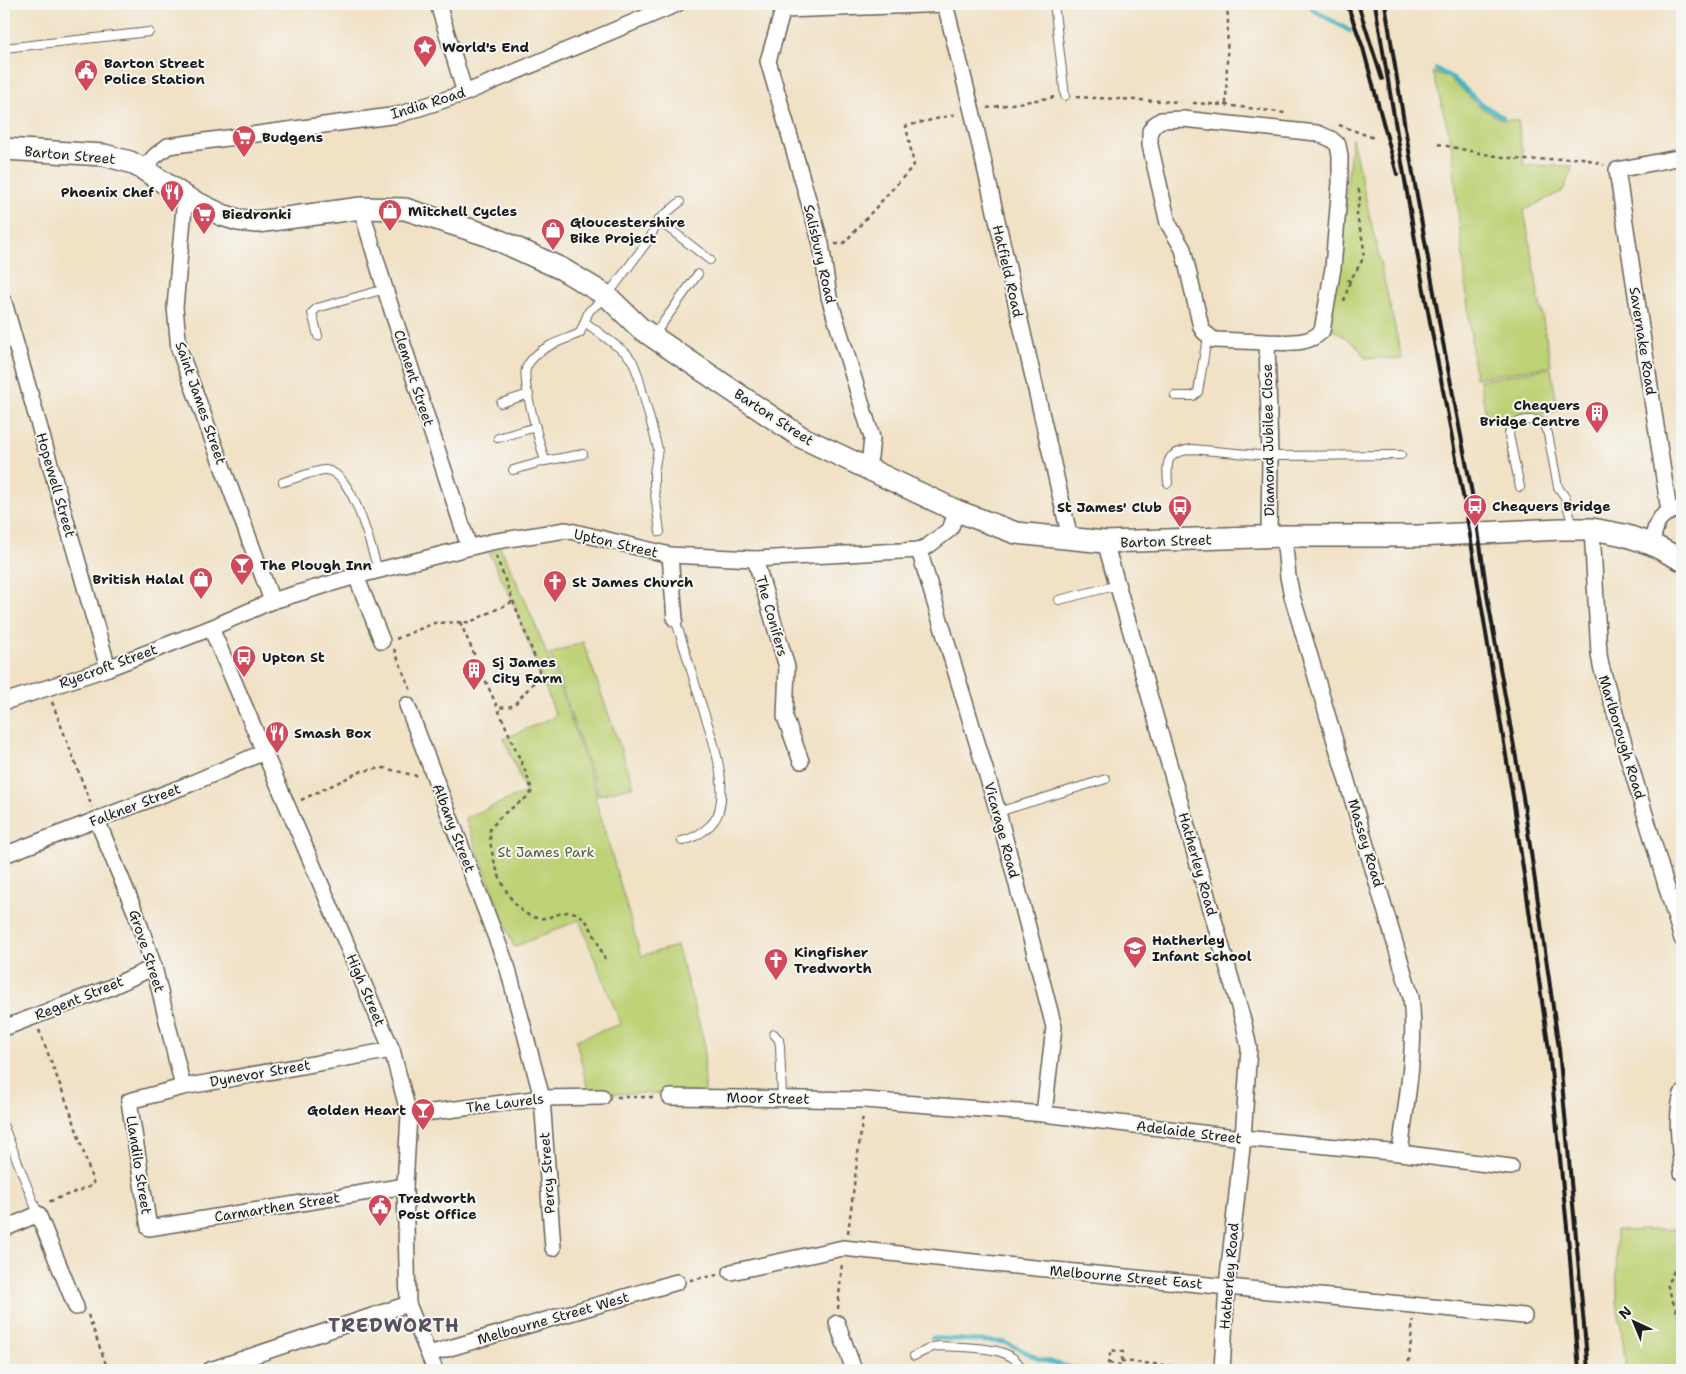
<svg xmlns="http://www.w3.org/2000/svg" width="1686" height="1374" viewBox="0 0 1686 1374" font-family="'Shantell Sans',sans-serif">
	<style>
		.green { fill: #bdd174; stroke: #6c7648 }
		.lines { fill: none; stroke-linecap: round; stroke-linejoin: round }
		.stream { stroke: #47b5c1; stroke-width: 4.5 }
		.service-casing { stroke: #676157; stroke-width: 10 }
		.minor-casing { stroke: #676157; stroke-width: 18 }
		.secondary-casing { stroke: #676157; stroke-width: 24 }
		.path { stroke: #676157; stroke-width: 2.5; stroke-dasharray: 4 4; stroke-linecap: butt }
		.service { stroke: #fff; stroke-width: 8 }
		.minor { stroke: #fff; stroke-width: 15 }
		.secondary { stroke: #fff; stroke-width: 21 }
		.rail { stroke: #1c1c1c; stroke-width: 4 }
		.labels { text-anchor: middle; stroke-width: 4; stroke-linejoin: round; paint-order: stroke }
		.poi-label { font-size: 14px; font-weight: bold; fill: #1c1c1c; stroke: #f6f6f2; text-anchor: start }
		.street-label { font-size: 14px; fill: #1c1c1c; stroke: #f6f6f2 }
		.park-label { font-size: 14px; fill: #545b3b; stroke: #f6f6f2 }
		.district-label { font-size: 19px; font-weight: bold; letter-spacing: 1px; fill: #58505f; stroke: #f6f6f2 }
	</style>
	<rect width="100%" height="100%" fill="#f6f6f2"/>
	<filter id="ink" filterUnits="userSpaceOnUse"><feTurbulence type="fractalNoise" baseFrequency=".02" numOctaves="2"/><feDisplacementMap in="SourceGraphic" scale="10" xChannelSelector="R" yChannelSelector="G"/><feConvolveMatrix kernelMatrix="1 2 1 2 8 2 1 2 1" color-interpolation-filters="sRGB"/></filter>
	<filter id="wash" filterUnits="userSpaceOnUse"><feTurbulence type="fractalNoise" baseFrequency=".0096" numOctaves="4" result="noise"/><feDisplacementMap in="SourceGraphic" scale="20" xChannelSelector="R" yChannelSelector="G"/><feGaussianBlur stdDeviation="1.12" result="paint"/><feColorMatrix in="noise" values="0 0 0 0 0 0 0 0 0 0 0 0 0 0 0 0 0 1.4 0 .05"/><feComposite in="paint" operator="in"/></filter>
	<g filter="url(#wash)">
		<rect width="100%" height="100%" fill="#f1e1c5"/>
		<g class="green">
			<path d="M1433,72l14,5 13,10 17,18 25,15h16l6,45 49,1 -10,25 -39,19 27,156 -76,12 -24,-237z"/>
			<path d="M1352,138l50,221 -37,-1 -9,-13 -22,-15 -6,-7 10,-52z"/>
			<path d="M1551,368l7,43 -71,12 -7,-43z"/>
			<path d="M501,548c39,80 68,164 96,248l-2,1 46,159 36,-10 27,95 1,52 -116,1 -13,-54 45,-16 -42,-104 -65,27 -49,-129 61,-26 -22,-53 52,-23 -42,-112 -25,-51z"/>
			<path d="M583,642l51,144 -35,9 -49,-141z"/>
			<path d="M1682,1229v141h-55l-10,-68 -1,-71z"/>
		</g>
		<g class="lines">
			<g class="stream">
				<path d="M1312,9l38,22"/>
				<path d="M1436,69l17,9 28,26 22,13"/>
				<path d="M932,1338l71,4 15,6 21,11 42,11"/>
			</g>
		</g>
	</g>
	<g filter="url(#ink)">
		<g class="lines">
			<g class="service-casing">
				<g id="service">
					<path d="M1054,4l11,92"/>
					<path d="M4,48l145,-16"/>
					<path d="M658,220l52,40"/>
					<path d="M585,322l41,31 7,9 5,13 20,74 -4,24v13l6,46"/>
					<path d="M654,335l44,-61"/>
					<path d="M318,336l-6,-23 5,-5 68,-19"/>
					<path d="M1175,396h18l5,-4 7,-42 4,-14"/>
					<path d="M501,403l28,-9"/>
					<path d="M498,438l38,-11"/>
					<path d="M545,461c-5,-17 -23,-77 -19,-92 1,-4 6,-10 9,-13 12,-12 30,-16 45,-23l9,-22 18,-15 43,-58 8,-18 22,-18"/>
					<path d="M513,470l32,-9 38,-7"/>
					<path d="M283,482c11,-3 31,-11 41,-12 29,-1 47,79 54,100"/>
					<path d="M1168,483c-2,-24 -1,-30 24,-34l78,7 131,-1"/>
					<path d="M1520,487l-11,-52c1,-16 21,-17 33,-13l6,12 10,53 7,10 8,30"/>
					<path d="M1059,600l59,-15"/>
					<path d="M675,619c9,27 17,54 25,81 10,31 28,78 19,111 -4,15 -23,27 -37,30"/>
					<path d="M998,812l108,-33"/>
					<path d="M774,1034l5,6 1,6 2,52"/>
					<path d="M4,1127l34,87"/>
					<path d="M914,1356l19,-9 7,-1c22,2 74,-2 82,24"/>
				</g>
			</g>
			<g class="minor-casing">
				<g id="minor">
					<path d="M438,4l27,89"/>
					<path d="M945,4l27,107 98,427"/>
					<path d="M143,169l12,-13 13,-10 230,-31 67,-22 212,-89"/>
					<path d="M185,197l-10,110 4,42 93,252"/>
					<path d="M361,208l24,81 84,258"/>
					<path d="M4,302l104,366"/>
					<path d="M1267,342c20,0 40,4 55,-11l11,-63 7,-85v-27l-2,-11 -7,-6 -14,-6 -134,-14 -22,1 -7,5 -4,6v14l18,78 15,26 18,78 3,5 10,8 53,2 3,114 -1,81"/>
					<path d="M864,467l6,-10 2,-19 -43,-141 -8,-53 -53,-183 15,-51 165,-6"/>
					<path d="M1669,511l-52,-341 65,-13"/>
					<path d="M1592,529l7,125 2,12 81,273"/>
					<path d="M1284,536l4,41 4,19 119,401c6,52 -5,104 -11,156"/>
					<path d="M1105,542l139,482 5,24 -6,90 -16,148 -5,84"/>
					<path d="M1651,544c7,-24 5,-29 31,-36"/>
					<path d="M919,550l79,262 56,215 -10,87"/>
					<path d="M670,555l5,64"/>
					<path d="M755,559l32,108 -2,50 16,44"/>
					<path d="M356,576l26,65"/>
					<path d="M211,628l181,422 17,65 -4,71 3,118 27,66"/>
					<path d="M4,702l104,-34 103,-40 61,-27 84,-25 135,-34 75,-12 104,25 85,4 164,-9 9,-4 22,-17 7,-18"/>
					<path d="M407,705l101,264 34,129 11,150"/>
					<path d="M97,820l39,94 18,53 29,120"/>
					<path d="M4,855l186,-71 74,-32"/>
					<path d="M4,1028l105,-40 45,-21"/>
					<path d="M392,1050l-209,37 -54,14 20,127 256,-42"/>
					<path d="M1682,1094c-7,25 -2,53 0,79"/>
					<path d="M670,1097l195,3 179,14 199,24 157,15 111,14"/>
					<path d="M409,1115l133,-17 60,-1"/>
					<path d="M4,1229l34,-15 38,93"/>
					<path d="M731,1272l112,-24 131,14 550,54"/>
					<path d="M837,1323l17,47"/>
					<path d="M429,1354l248,-72"/>
					<path d="M210,1370l198,-66"/>
				</g>
			</g>
			<g class="secondary-casing">
				<path id="secondary" d="M4,149l100,6 26,7 13,7 46,30 33,16 16,5 19,2 104,-14 44,1 82,26 75,34 45,27 33,32 161,109 156,74 59,22 89,9 179,-6h134l143,-7h31l32,6 27,9 31,16"/>
			</g>
			<g class="path">
				<path d="M1226,4l2,12 -2,89"/>
				<path d="M1076,97l104,5"/>
				<path d="M1193,103l33,2 59,8"/>
				<path d="M987,108l68,-11"/>
				<path d="M1339,125l35,13"/>
				<path d="M1438,144l51,11 36,5 58,-2 21,7"/>
				<path d="M835,244h8l71,-79 -8,-39 51,-12"/>
				<path d="M1347,280l3,1c4,-8 11,-16 13,-24 3,-14 -5,-29 -6,-43 0,-11 8,-20 -2,-28"/>
				<path d="M1344,301l6,-20"/>
				<path d="M496,556l42,110 1,5 -2,8 -24,27 -15,2"/>
				<path d="M460,622l66,151 6,17 -2,5 -28,20 -12,14c-2,26 17,84 47,89 15,3 29,-13 44,-2 10,7 18,31 24,43"/>
				<path d="M396,639l38,-16 36,-1 44,-21"/>
				<path d="M394,649l17,42"/>
				<path d="M52,702l40,105"/>
				<path d="M301,800l61,-29 22,-3 33,8"/>
				<path d="M39,1030l34,89 21,66 -46,17"/>
				<path d="M617,1097h39"/>
				<path d="M848,1233l15,-118"/>
				<path d="M1682,1269l-8,2 -7,13 15,43"/>
				<path d="M690,1280l27,-5"/>
				<path d="M838,1309l4,-46"/>
				<path d="M88,1315l20,55"/>
				<path d="M1121,1361l86,8"/>
				<path d="M1109,1363l12,2 2,-13 -12,-2 -4,18 5,2"/>
				<path d="M1408,1370l5,-50"/>
			</g>
			<use href="#service" class="service"/>
			<use href="#minor" class="minor"/>
			<use href="#secondary" class="secondary"/>
			<g class="rail">
				<path d="M1347,4l16,44 34,126"/>
				<path d="M1358,4l24,75"/>
				<path d="M1375,4l45,265 46,242 47,287 36,252 20,197 10,123"/>
				<path d="M1385,4l20,124 36,204 34,177 13,92 35,196 36,252 29,321"/>
			</g>
		</g>
	</g>
	<defs>
		<g id="sight-pin" transform="scale(1.25)"><path d="M0 17L-7.5 6A9.5 9.5 0 1 1 7.5 6Z" fill="#d1495b" stroke="#f6f6f2"/><path d="M0-6L1.8-2.2L6-1.7L2.9 1.2L3.7 5.4L0 3.3L-3.7 5.4L-2.9 1.2L-6-1.7L-1.8-2.2Z" fill="#fff"/></g>
		<g id="civic-pin" transform="scale(1.25)"><path d="M0 17L-7.5 6A9.5 9.5 0 1 1 7.5 6Z" fill="#d1495b" stroke="#f6f6f2"/><path d="M-.6-6.5H3V-4.5H.6V-3L4-1V1h2V6H-6V1h2V-1L-.6-3ZM-1.2 2.5V6h2.4V2.5Z" fill="#fff"/></g>
		<g id="supermarket-pin" transform="scale(1.25)"><path d="M0 17L-7.5 6A9.5 9.5 0 1 1 7.5 6Z" fill="#d1495b" stroke="#f6f6f2"/><path d="M-6-5.5h2.5l.6 2H6L4.5 2H-2.5L-4.4-4H-6ZM-1.5 3.2a1.3 1.3 0 1 0 .1 0ZM3 3.2a1.3 1.3 0 1 0 .1 0Z" fill="#fff"/></g>
		<g id="restaurant-pin" transform="scale(1.25)"><path d="M0 17L-7.5 6A9.5 9.5 0 1 1 7.5 6Z" fill="#d1495b" stroke="#f6f6f2"/><path d="M-5-6h1v4h1v-4h1v4h1v-4h1v5L-1.5 .5V6h-2V.5L-5-1ZM5-6V6H3V1.5H1.5Q1.5-4 5-6Z" fill="#fff"/></g>
		<g id="shop-pin" transform="scale(1.25)"><path d="M0 17L-7.5 6A9.5 9.5 0 1 1 7.5 6Z" fill="#d1495b" stroke="#f6f6f2"/><path d="M-5-2.5h2.3a2.7 3.5 0 0 1 5.4 0H5L5.5 6h-11ZM-1.5-2.5h3a1.5 2.3 0 0 0-3 0Z" fill="#fff"/></g>
		<g id="building-pin" transform="scale(1.25)"><path d="M0 17L-7.5 6A9.5 9.5 0 1 1 7.5 6Z" fill="#d1495b" stroke="#f6f6f2"/><path d="M-4-6H4V6H1V3H-1V6H-4ZM-2.5-4.3h1.7v1.8h-1.7ZM.8-4.3h1.7v1.8H.8ZM-2.5-1h1.7V.8h-1.7ZM.8-1h1.7V.8H.8Z" fill="#fff"/></g>
		<g id="bus-pin" transform="scale(1.25)"><path d="M0 17L-7.5 6A9.5 9.5 0 1 1 7.5 6Z" fill="#d1495b" stroke="#f6f6f2"/><path d="M-5-6H5V4H4V6H2V4H-2V6H-4V4H-5ZM-3.5-4V0h7V-4ZM-3.5 1.2v1.5H-2V1.2ZM2 1.2v1.5H3.5V1.2Z" fill="#fff"/></g>
		<g id="bar-pin" transform="scale(1.25)"><path d="M0 17L-7.5 6A9.5 9.5 0 1 1 7.5 6Z" fill="#d1495b" stroke="#f6f6f2"/><path d="M-6-5H6L.8 .8V4.5H3.5V6h-7V4.5H-.8V.8Z" fill="#fff"/></g>
		<g id="church-pin" transform="scale(1.25)"><path d="M0 17L-7.5 6A9.5 9.5 0 1 1 7.5 6Z" fill="#d1495b" stroke="#f6f6f2"/><path d="M-1.2-6h2.4v3.5h3.3v2.4h-3.3V6h-2.4V-.1h-3.3v-2.4h3.3Z" fill="#fff"/></g>
		<g id="school-pin" transform="scale(1.25)"><path d="M0 17L-7.5 6A9.5 9.5 0 1 1 7.5 6Z" fill="#d1495b" stroke="#f6f6f2"/><path d="M0-5L7-2L0 1L-7-2ZM-4 1L0 2.5L4 1V4Q0 6-4 4Z" fill="#fff"/></g>
	</defs>
	<g fill-rule="evenodd">
		<use href="#sight-pin" x="425" y="47"/>
		<use href="#civic-pin" x="86" y="71"/>
		<use href="#supermarket-pin" x="244" y="137"/>
		<use href="#restaurant-pin" x="172" y="192"/>
		<use href="#shop-pin" x="390" y="211"/>
		<use href="#supermarket-pin" x="204" y="214"/>
		<use href="#shop-pin" x="553" y="230"/>
		<use href="#building-pin" x="1597" y="413"/>
		<use href="#bus-pin" x="1475" y="506"/>
		<use href="#bus-pin" x="1180" y="507"/>
		<use href="#bar-pin" x="242" y="565"/>
		<use href="#shop-pin" x="201" y="579"/>
		<use href="#church-pin" x="555" y="582"/>
		<use href="#bus-pin" x="244" y="657"/>
		<use href="#building-pin" x="474" y="670"/>
		<use href="#restaurant-pin" x="277" y="733"/>
		<use href="#school-pin" x="1135" y="948"/>
		<use href="#church-pin" x="776" y="960"/>
		<use href="#bar-pin" x="423" y="1110"/>
		<use href="#civic-pin" x="380" y="1206"/>
	</g>
	<g class="labels">
		<g class="poi-label">
			<text x="442" y="52">World's End</text>
			<text x="104" y="68">Barton Street<tspan x="104" dy="16">Police Station</tspan></text>
			<text x="262" y="142">Budgens</text>
			<text x="154" y="197" text-anchor="end">Phoenix Chef</text>
			<text x="408" y="216">Mitchell Cycles</text>
			<text x="222" y="219">Biedronki</text>
			<text x="570" y="227">Gloucestershire<tspan x="570" dy="16">Bike Project</tspan></text>
			<text x="1580" y="410" text-anchor="end">Chequers<tspan x="1580" dy="16">Bridge Centre</tspan></text>
			<text x="1492" y="511">Chequers Bridge</text>
			<text x="1162" y="512" text-anchor="end">St James' Club</text>
			<text x="260" y="570">The Plough Inn</text>
			<text x="184" y="584" text-anchor="end">British Halal</text>
			<text x="572" y="587">St James Church</text>
			<text x="262" y="662">Upton St</text>
			<text x="492" y="667">Sj James<tspan x="492" dy="16">City Farm</tspan></text>
			<text x="294" y="738">Smash Box</text>
			<text x="1152" y="945">Hatherley<tspan x="1152" dy="16">Infant School</tspan></text>
			<text x="794" y="957">Kingfisher<tspan x="794" dy="16">Tredworth</tspan></text>
			<text x="406" y="1115" text-anchor="end">Golden Heart</text>
			<text x="398" y="1203">Tredworth<tspan x="398" dy="16">Post Office</tspan></text>
		</g>
		<g class="street-label">
			<text transform="translate(428 103) rotate(-17)" y="5">India Road</text>
			<text transform="translate(70 155) rotate(5)" y="5">Barton Street</text>
			<text transform="translate(820 254) rotate(77)" y="5">Salisbury Road</text>
			<text transform="translate(1008 271) rotate(77)" y="5">Hatfield Road</text>
			<text transform="translate(1643 341) rotate(81)" y="5">Savernake Road</text>
			<text transform="translate(414 378) rotate(72)" y="5">Clement Street</text>
			<text transform="translate(201 403) rotate(71)" y="5">Saint James Street</text>
			<text transform="translate(774 417) rotate(33)" y="5">Barton Street</text>
			<text transform="translate(1268 440) rotate(-91)" y="5">Diamond Jubilee Close</text>
			<text transform="translate(56 485) rotate(74)" y="5">Hopewell Street</text>
			<text transform="translate(1166 541) rotate(-2)" y="5">Barton Street</text>
			<text transform="translate(616 543) rotate(13)" y="5">Upton Street</text>
			<text transform="translate(772 616) rotate(74)" y="5">The Conifers</text>
			<text transform="translate(108 666) rotate(-20)" y="5">Ryecroft Street</text>
			<text transform="translate(1622 737) rotate(73)" y="5">Marlborough Road</text>
			<text transform="translate(135 805) rotate(-21)" y="5">Falkner Street</text>
			<text transform="translate(454 828) rotate(69)" y="5">Albany Street</text>
			<text transform="translate(1002 830) rotate(75)" y="5">Vicarage Road</text>
			<text transform="translate(1366 843) rotate(73)" y="5">Massey Road</text>
			<text transform="translate(1198 864) rotate(74)" y="5">Hatherley Road</text>
			<text transform="translate(147 951) rotate(72)" y="5">Grove Street</text>
			<text transform="translate(366 990) rotate(67)" y="5">High Street</text>
			<text transform="translate(79 998) rotate(-22)" y="5">Regent Street</text>
			<text transform="translate(260 1073) rotate(-10)" y="5">Dynevor Street</text>
			<text transform="translate(768 1098) rotate(1)" y="5">Moor Street</text>
			<text transform="translate(505 1103) rotate(-7)" y="5">The Laurels</text>
			<text transform="translate(1189 1132) rotate(7)" y="5">Adelaide Street</text>
			<text transform="translate(139 1165) rotate(81)" y="5">Llandilo Street</text>
			<text transform="translate(547 1173) rotate(-94)" y="5">Percy Street</text>
			<text transform="translate(277 1207) rotate(-9)" y="5">Carmarthen Street</text>
			<text transform="translate(1229 1276) rotate(-85)" y="5">Hatherley Road</text>
			<text transform="translate(1126 1277) rotate(5)" y="5">Melbourne Street East</text>
			<text transform="translate(553 1318) rotate(-16)" y="5">Melbourne Street West</text>
		</g>
		<g class="park-label">
			<text x="546" y="857">St James Park</text>
		</g>
		<g class="district-label">
			<text x="394" y="1332">TREDWORTH</text>
		</g>
	</g>
	<rect width="1686" height="1374" fill="none" stroke="#f6f6f2" stroke-width="20"/>
	<g transform="translate(1634 1322) rotate(316)" stroke="#f6f6f2" stroke-width="4" paint-order="stroke">
	<path d="M0-4L9 19L0 12L-9 19Z" fill="#1c1c1c"/>
	<text y="-8" font-size="14" font-weight="bold" text-anchor="middle" fill="#1c1c1c">N</text>
	</g>
</svg>
